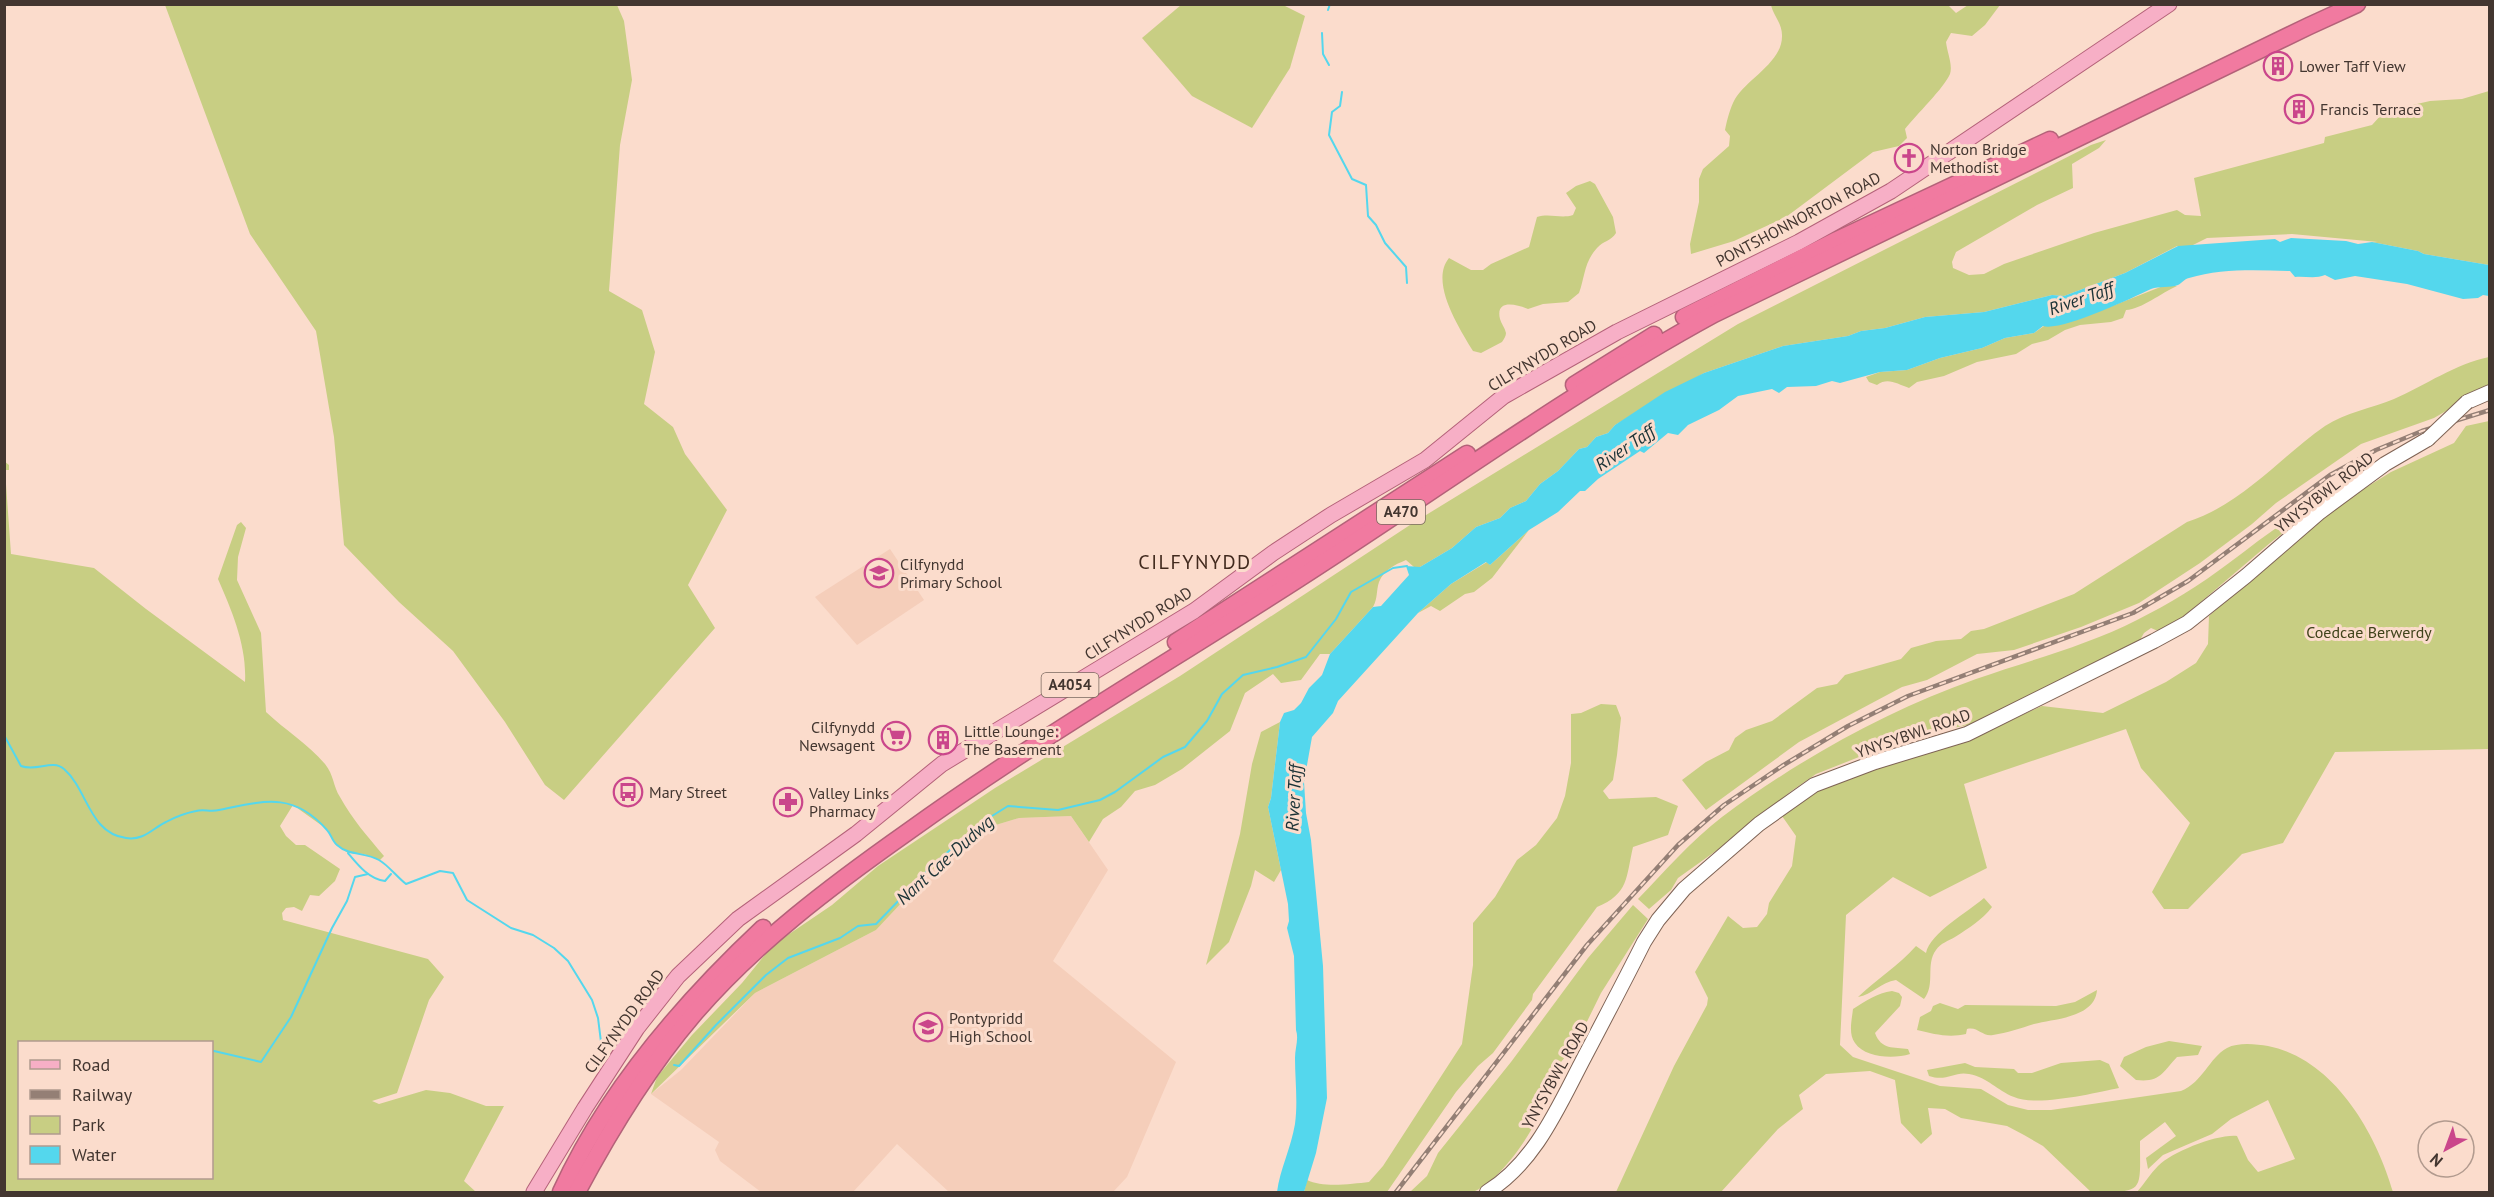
<svg xmlns="http://www.w3.org/2000/svg" width="2494" height="1197" viewBox="0 0 2494 1197" font-family="'PT Sans',sans-serif">
	<style>
		.built { fill: #f5ceba }
		.green { fill: #c8ce83; fill-rule: evenodd }
		.water { fill: #54d7ed }
		.lines { fill: none; stroke-linecap: round; stroke-linejoin: round }
		.stream { stroke: #54d7ed; stroke-width: 2 }
		.secondary-casing { stroke: #7e6355; stroke-width: 16 }
		.primary-casing { stroke: #b46279; stroke-width: 17 }
		.highway-casing { stroke: #b46279; stroke-width: 19 }
		.secondary { stroke: #fff; stroke-width: 14 }
		.primary { stroke: #f7afc6; stroke-width: 15 }
		.highway { stroke: #f17aa0; stroke-width: 16 }
		.rail-casing { stroke: #947f75; stroke-width: 4.5 }
		.rail { stroke: #fbdccc; stroke-width: 2; stroke-dasharray: 7; stroke-linecap: butt }
		.secondary-bridge-casing { stroke: #7e6355; stroke-width: 16; stroke-linecap: butt }
		.secondary-bridge { stroke: #fff; stroke-width: 14 }
		.labels { text-anchor: middle; stroke-width: 6; stroke-linejoin: round; paint-order: stroke }
		.shield { fill: #fbdccc; stroke: #7a685f; stroke-width: 1.5 }
		.shield-label { font-size: 15px; font-weight: bold; fill: #433630 }
		.poi-label { font-size: 16px; fill: #433630; stroke: #fbdccc; text-anchor: start }
		.street-label { font-size: 16px; fill: #433630; stroke: #fbdccc }
		.park-label { font-size: 16px; fill: #40431b; stroke: #fbdccc }
		.water-label { font-size: 18px; font-style: italic; fill: #1c3337; stroke: #fbdccc }
		.quarter-label { font-size: 20px; letter-spacing: 1.5px; fill: #422a1e; stroke: #fbdccc }
	</style>
	<rect width="100%" height="100%" fill="#fbdccc"/>
	<g class="built">
		<path d="M890,549l34,51 -67,45 -42,-48z"/>
		<path d="M1071,816l37,54 -55,91 123,101 -49,115 -14,15h-164l-52,-48 -44,48h-92l-41,-31 -5,-11 4,-8 -68,-48 30,-24 74,-77 121,-63 90,-96 53,-16z"/>
	</g>
	<g class="green">
		<path d="M165,5h452l7,16 8,59 -12,65 -11,146 33,19 13,42 -11,52 29,23 12,27 42,56 -39,75 27,43 -151,172 -19,-15 -40,-63 -52,-71 -54,-49 -55,-57 -10,-108 -18,-106 -66,-97z"/>
		<path d="M1181,5h102l22,11 -15,52 -38,60 -60,-32 -50,-58z"/>
		<path d="M1948,5l8,8 12,-8h32l-15,20 -13,11 -21,-3 -5,9c1,10 7,23 4,32 -6,14 -34,41 -45,55l2,9 -8,8 -26,6 -87,65 -52,24 -43,13 -1,-10 9,-42v-23l4,-10 26,-23 1,-10 -5,-6c2,-10 5,-22 10,-31 13,-21 48,-37 47,-64 0,-12 -9,-20 -11,-30z"/>
		<path d="M2489,91v174l-65,-11 -6,-3 -46,-9h6l-86,-8 -85,4 -16,8h-14l-52,27 -61,23 -12,-1 -68,17 -59,5 -40,11 -24,3 -13,5 -65,10 -79,27 -89,52 -7,8 -12,4 -9,10 -8,2 -21,22 -18,13 -14,17 -16,7 -10,10 -24,9 -24,21 -32,19h-6l-8,-7c-12,5 -22,10 -27,22 -3,9 -1,16 -6,25l-43,47h-10l-19,26 -20,3 -8,-9 -28,19 -15,38 -48,38 -27,16 -20,6 -14,16 -18,12 -14,23 -18,-26 -52,2 -53,16 -90,96 -121,63 -104,101 6,-17 35,-42 50,-52 31,-38 59,-40 46,-39 117,-78 185,-112 233,-153 325,-199 353,-179 15,-5 -7,8 -27,16 1,24 -36,17 -81,47 -4,10 1,6 16,7 15,-1 20,-10 90,-31 83,-23 8,5 16,1 -7,-38 130,-35 1,-6 47,-12 10,-11 13,-5 35,-8 32,-2z"/>
		<path d="M1590,181l5,3 18,33 3,16c-5,8 -13,8 -19,15 -13,14 -12,29 -18,45l-11,9 -25,2 -15,5c-10,-4 -33,-11 -28,10 1,4 5,9 6,14 0,3 -2,6 -4,9l-21,11 -8,-2c-13,-22 -44,-69 -24,-93l22,12h12l8,-6 38,-17 8,-30c13,-4 24,2 36,-2l3,-7 -10,-15 10,-7z"/>
		<path d="M2163,286h14c-16,7 -35,23 -51,24l-3,8 -12,4 -31,3 -15,5 -17,10 -16,4 -16,10 -39,8 -33,14 -27,6 -8,6c-12,-4 -21,-11 -32,-3l-8,-3 -3,-5 14,-5 27,-2 33,-12 42,-10 23,-10 29,-5 10,-7 35,-7z"/>
		<path d="M2489,357v29l-55,32 -73,26 -85,59 -24,21 -52,39 -61,40 -58,24 -67,23 -37,4 -50,26 -25,7 -103,55 -93,68 -24,-30 24,-18 23,-12 6,-12 11,-8 26,-9 45,-33 20,-4 8,-9 56,-16 10,-11 25,-7 25,-2 10,-8 13,-2 90,-35 113,-72c56,-18 92,-64 138,-96 20,-13 47,-18 69,-27 32,-14 61,-35 95,-42z"/>
		<path d="M2489,421v328l-154,3 -52,91 -41,11 -54,55h-24l-12,-17 38,-69 -49,-55 -15,-39 -162,55 23,84 -57,29 -37,-20 -47,38 -6,130 13,12 87,29 41,3 27,16 20,5h23l130,-19c22,-9 28,-33 46,-43 11,-6 29,-4 41,-2 66,13 108,87 125,146h-256c7,-8 13,-18 21,-26 14,-14 59,-32 79,-30l11,24 10,12 37,-13 -27,-59 -37,19 -19,15 -49,21 -15,14 -2,-11 30,-22 -11,-14 -25,19c0,52 5,51 -49,51l-48,-46 -19,-11 -17,-9 -46,-8 -16,-9 -17,-1 4,26 -11,10 -20,-21 -6,-43 -25,-9 -44,3 -27,21 4,14 -25,20 -57,63h-105l58,-126 33,-61 1,-7 -13,-26 33,-56 15,12 14,-1 10,-13 2,-11 23,-37 4,-30 -14,-20 34,-25 58,-24 94,-28 74,-33 61,7 63,-31 30,-19 12,-19 1,-28 113,-101 69,-43 63,-29 12,-17z"/>
		<path d="M4,461l5,4v5h-4l6,84 83,14 52,41 99,73c2,-36 -13,-71 -27,-103l19,-54 4,-3 5,6 -8,29 -1,23 24,53 5,79c19,18 42,32 59,52 9,11 8,22 15,33 12,22 28,40 44,59l-4,4 -16,-6 -16,-1 -13,-9 -7,-14 -35,-25 -13,21 6,10 10,9h9l35,24 -5,12 -16,15 -9,-1 -8,16 -8,-4 -8,1 -4,5 1,7 145,39 16,18 -15,23 -32,93 -25,8 7,3 47,-14 24,3 36,13h18l-40,75 12,11h-471zM20,1042h192v136h-192z"/>
		<path d="M2327,499l-57,44 -88,75 -24,13 -7,-3 -7,5 -4,7 -28,15 -140,69 -28,6 -85,27 -43,17 -26,18 -49,41 -63,45 -7,12 -22,19 -11,-10c27,-28 53,-58 84,-82 76,-57 164,-106 254,-138 54,-19 110,-33 161,-59 32,-16 63,-35 92,-57 32,-24 62,-49 98,-64z"/>
		<path d="M1529,530l-37,48 -18,14 -9,2 -25,17 -9,-5 -13,7 33,-29 36,-22 3,3z"/>
		<path d="M1601,704l15,1 5,13 -4,37 -4,25 -10,11 6,8 47,-2 22,9 -10,29 -35,12c-7,30 -4,47 -36,60l-64,87 -1,6 -39,53 -15,13 -22,26 -69,100h-83l3,-12c16,8 44,4 62,2l14,-16 79,-122 11,-79v-42l22,-26 22,-37 19,-15 21,-27 8,-22 6,-33v-49l10,-1z"/>
		<path d="M1280,722l-9,76 -3,9 13,63 -7,12 -19,-12 -4,16 -22,56 -23,23 34,-131 12,-70 9,-32z"/>
		<path d="M1984,898l8,9c-10,13 -23,21 -37,30 -7,4 -14,6 -19,13 -11,15 0,34 -12,49l-28,-19c-15,2 -24,15 -38,17 19,-18 40,-31 58,-51l10,7c4,-20 42,-41 58,-55z"/>
		<path d="M1633,905l15,14 -47,74 -25,51 -15,18 -12,9c8,31 -44,108 -74,120 -11,5 -51,2 -65,1l17,-16 11,-23 73,-91 77,-104z"/>
		<path d="M2097,990c-2,28 -44,29 -63,34 -13,4 -27,9 -41,11 -11,2 -15,-9 -26,-6l-1,5c-18,4 -32,0 -49,-4l3,-13 11,-6 2,-5 7,-3 18,6 7,-4 91,1 19,-4z"/>
		<path d="M1892,991l7,2 3,4 -2,9 -25,27c6,17 19,14 33,16l2,5c-16,5 -45,4 -55,-11 -7,-9 -3,-24 -2,-34 13,-8 24,-16 39,-18z"/>
		<path d="M2169,1041l33,5 -4,9 -21,2c-14,15 -17,26 -41,23l-16,-14 4,-9 22,-10z"/>
		<path d="M2100,1060l9,4 10,24c-24,5 -83,19 -105,9 -18,-7 -25,-19 -45,-23 -15,-3 -22,8 -40,2l-2,-6 38,-7 10,4 39,2 4,4h14l29,-10z"/>
	</g>
	<path class="water" d="M2291,238l55,3 12,3 14,-2 46,9 6,3 65,11v31l-6,-1 -5,3 -15,1 -56,-15 -52,-8 -20,4 -10,-5c-9,4 -20,1 -30,2l-5,-6c-33,-1 -69,-3 -101,7 -5,1 -7,5 -11,7 -8,3 -19,1 -27,4 -19,9 -91,43 -108,37l-9,7 -29,5 -23,10 -42,10 -33,12 -27,2 -40,11 -8,-2 -16,5 -29,1 -8,6 -7,-4 -34,7 -19,14 -31,15 -10,10 -10,-2 -24,20 -4,-2 -42,28 -13,12h-5l-22,21 -29,18 -39,35 -4,-3 -35,22 -33,29 -80,88 -5,12 -21,24 -8,45 2,31 5,27 12,126 4,132 -11,55 -12,39h-27c3,-23 14,-44 18,-68 3,-22 0,-44 0,-66 0,-10 4,-19 1,-28l-2,-74 -7,-28 2,-7 -1,-17 -20,-97 3,-9 9,-76 4,-9 10,-3 7,-7 8,-15 13,-13 8,-21 43,-47 8,-1 28,-31 -3,-9 14,1 32,-19 24,-21 24,-9 10,-10 16,-7 14,-17 18,-13 21,-22 8,-2 9,-10 12,-4 7,-8 50,-33 39,-19 79,-27 65,-10 13,-5 24,-3 40,-11 59,-5 68,-17 12,1 61,-23 53,-27 97,-7 5,3z"/>
	<g class="lines">
		<g class="stream">
			<path d="M1328,10l2,-6"/>
			<path d="M1322,33l1,21 6,11"/>
			<path d="M1342,92l-2,14 -8,6 -3,23 23,44 14,6 2,31 8,9 9,18 21,24 1,16"/>
			<path d="M4,735l17,31c16,6 31,-7 43,3 24,21 25,64 62,69 18,3 27,-10 40,-16 9,-5 20,-9 30,-11 7,-2 15,1 23,-1 44,-9 74,-19 108,20 4,4 5,11 10,15 12,11 28,7 42,15 9,5 18,17 27,24l34,-13 13,2 14,27 44,28 22,7 21,13 14,13 24,39 6,18 4,32 6,3"/>
			<path d="M348,853c10,12 21,26 37,28l6,-7"/>
			<path d="M214,1051l47,11 30,-45 41,-89 15,-27 8,-24 13,-3"/>
			<path d="M674,1065l5,1 37,-41 50,-50 22,-17 52,-20 18,-12 18,-2 59,-61 49,-42 24,-15 50,4 42,-10 15,-8 48,-35 22,-10 22,-26 15,-27 21,-19 34,-8 29,-10 30,-38 15,-27 42,-24 14,-2"/>
		</g>
		<g class="secondary-casing">
			<g id="secondary">
				<path d="M2467,402l23,-10"/>
				<path d="M1487,1192c49,-30 72,-87 98,-136 20,-38 40,-76 59,-114l14,-22 26,-31 75,-65 55,-39 61,-23 92,-28 187,-93 33,-18 59,-47 74,-64 65,-48 43,-25"/>
			</g>
		</g>
		<g class="primary-casing">
			<path id="primary" d="M534,1192l51,-84 52,-80 41,-52 60,-57 118,-85 86,-70 252,-153 79,-58 58,-38 94,-55 79,-64 113,-64 182,-90 92,-51 278,-187"/>
		</g>
		<g class="highway-casing">
			<g id="highway">
				<path d="M1684,317l153,-77 213,-100"/>
				<path d="M1574,385l80,-50"/>
				<path d="M1176,642l291,-188"/>
				<path d="M561,1192c46,-101 122,-189 202,-264"/>
				<path d="M577,1192c33,-62 70,-123 116,-177 62,-72 138,-129 216,-184 125,-90 257,-167 386,-250 139,-89 274,-188 419,-267l595,-288 48,-22"/>
			</g>
		</g>
		<use href="#secondary" class="secondary"/>
		<use href="#primary" class="primary"/>
		<use href="#highway" class="highway"/>
		<g class="rail-casing">
			<path id="rail" d="M1396,1192l191,-247 91,-100 46,-40 58,-39 66,-40 60,-30 225,-83 55,-32 142,-106 46,-25 46,-19 68,-21"/>
		</g>
		<use href="#rail" class="rail"/>
		<g class="secondary-bridge-casing">
			<path id="secondary-bridge" d="M2428,439l39,-37"/>
		</g>
		<use href="#secondary-bridge" class="secondary-bridge"/>
	</g>
	<defs>
		<g id="building-ring" transform="scale(1.5)"><circle r="9.5" fill="#fbdccc" stroke="#ca468b" stroke-width="1.5"/><path d="M-4-6H4V6H1V3H-1V6H-4ZM-2.5-4.3h1.7v1.8h-1.7ZM.8-4.3h1.7v1.8H.8ZM-2.5-1h1.7V.8h-1.7ZM.8-1h1.7V.8H.8Z" fill="#ca468b"/></g>
		<g id="church-ring" transform="scale(1.5)"><circle r="9.5" fill="#fbdccc" stroke="#ca468b" stroke-width="1.5"/><path d="M-1.2-6h2.4v3.5h3.3v2.4h-3.3V6h-2.4V-.1h-3.3v-2.4h3.3Z" fill="#ca468b"/></g>
		<g id="school-ring" transform="scale(1.5)"><circle r="9.5" fill="#fbdccc" stroke="#ca468b" stroke-width="1.5"/><path d="M0-5L7-2L0 1L-7-2ZM-4 1L0 2.5L4 1V4Q0 6-4 4Z" fill="#ca468b"/></g>
		<g id="supermarket-ring" transform="scale(1.5)"><circle r="9.5" fill="#fbdccc" stroke="#ca468b" stroke-width="1.5"/><path d="M-6-5.5h2.5l.6 2H6L4.5 2H-2.5L-4.4-4H-6ZM-1.5 3.2a1.3 1.3 0 1 0 .1 0ZM3 3.2a1.3 1.3 0 1 0 .1 0Z" fill="#ca468b"/></g>
		<g id="bus-ring" transform="scale(1.5)"><circle r="9.5" fill="#fbdccc" stroke="#ca468b" stroke-width="1.5"/><path d="M-5-6H5V4H4V6H2V4H-2V6H-4V4H-5ZM-3.5-4V0h7V-4ZM-3.5 1.2v1.5H-2V1.2ZM2 1.2v1.5H3.5V1.2Z" fill="#ca468b"/></g>
		<g id="pharmacy-ring" transform="scale(1.5)"><circle r="9.5" fill="#fbdccc" stroke="#ca468b" stroke-width="1.5"/><path d="M-2-6h4v4h4v4h-4v4h-4v-4h-4v-4h4Z" fill="#ca468b"/></g>
	</defs>
	<g fill-rule="evenodd">
		<use href="#building-ring" x="2278" y="66"/>
		<use href="#building-ring" x="2299" y="109"/>
		<use href="#church-ring" x="1909" y="158"/>
		<use href="#school-ring" x="879" y="573"/>
		<use href="#supermarket-ring" x="896" y="736"/>
		<use href="#building-ring" x="943" y="740"/>
		<use href="#bus-ring" x="628" y="792"/>
		<use href="#pharmacy-ring" x="788" y="802"/>
		<use href="#school-ring" x="928" y="1027"/>
	</g>
	<g class="labels">
		<g class="shield">
			<rect x="1377" y="500" width="48" height="24" rx="4.5"/>
			<rect x="1041.5" y="673" width="57" height="24" rx="4.5"/>
		</g>
		<g class="shield-label">
			<text x="1401" y="517">A470</text>
			<text x="1070" y="690">A4054</text>
		</g>
		<g class="poi-label">
			<text x="2299" y="72">Lower Taff View</text>
			<text x="2320" y="115">Francis Terrace</text>
			<text x="1930" y="155">Norton Bridge<tspan x="1930" dy="18">Methodist</tspan></text>
			<text x="900" y="570">Cilfynydd<tspan x="900" dy="18">Primary School</tspan></text>
			<text x="875" y="733" text-anchor="end">Cilfynydd<tspan x="875" dy="18">Newsagent</tspan></text>
			<text x="964" y="737">Little Lounge:<tspan x="964" dy="18">The Basement</tspan></text>
			<text x="649" y="798">Mary Street</text>
			<text x="809" y="799">Valley Links<tspan x="809" dy="18">Pharmacy</tspan></text>
			<text x="949" y="1024">Pontypridd<tspan x="949" dy="18">High School</tspan></text>
		</g>
		<g class="street-label">
			<text transform="translate(1798 219) rotate(-28)" y="6">PONTSHONNORTON ROAD</text>
			<text transform="translate(1542 355) rotate(-31)" y="6">CILFYNYDD ROAD</text>
			<text transform="translate(2324 492) rotate(-38)" y="6">YNYSYBWL ROAD</text>
			<text transform="translate(1138 623) rotate(-32)" y="6">CILFYNYDD ROAD</text>
			<text transform="translate(1913 733) rotate(-19)" y="6">YNYSYBWL ROAD</text>
			<text transform="translate(624 1021) rotate(-54)" y="6">CILFYNYDD ROAD</text>
			<text transform="translate(1555 1075) rotate(-61)" y="6">YNYSYBWL ROAD</text>
		</g>
		<g class="park-label">
			<text x="2369" y="638">Coedcae Berwerdy</text>
		</g>
		<g class="water-label">
			<text transform="translate(2081 299) rotate(-19)" y="6">River Taff</text>
			<text transform="translate(1625 448) rotate(-34)" y="6">River Taff</text>
			<text transform="translate(1294 798) rotate(-87)" y="6">River Taff</text>
			<text transform="translate(945 860) rotate(-42)" y="6">Nant Cae-Dudwg</text>
		</g>
		<g class="quarter-label">
			<text x="1195" y="569">CILFYNYDD</text>
		</g>
	</g>
	<rect width="2494" height="1197" fill="none" stroke="#433630" stroke-width="12"/>
	<rect x="18" y="1041" width="195" height="138" fill="#fbdccc" stroke="#b19a8e" stroke-width="1.5"/>
	<rect x="30" y="1060" width="30" height="9" fill="#f7afc6" stroke="#b19a8e" stroke-width="1.5"/>
	<text x="72" y="1071" font-size="18" fill="#433630">Road</text>
	<rect x="30" y="1090" width="30" height="9" fill="#947f75" stroke="#b19a8e" stroke-width="1.5"/>
	<text x="72" y="1101" font-size="18" fill="#433630">Railway</text>
	<rect x="30" y="1116" width="30" height="18" fill="#c8ce83" stroke="#b19a8e" stroke-width="1.5"/>
	<text x="72" y="1131" font-size="18" fill="#433630">Park</text>
	<rect x="30" y="1146" width="30" height="18" fill="#54d7ed" stroke="#b19a8e" stroke-width="1.5"/>
	<text x="72" y="1161" font-size="18" fill="#433630">Water</text>
	<g transform="translate(2446 1149) rotate(221)"><circle r="28" fill="#fbdccc" stroke="#b19a8e" stroke-width="1.5"/>
	<path d="M0-4.5L10 22L0 15L-10 22Z" fill="#ca468b"/>
	<text y="-9" font-size="16" font-weight="bold" text-anchor="middle" fill="#433630">N</text>
	</g>
</svg>
